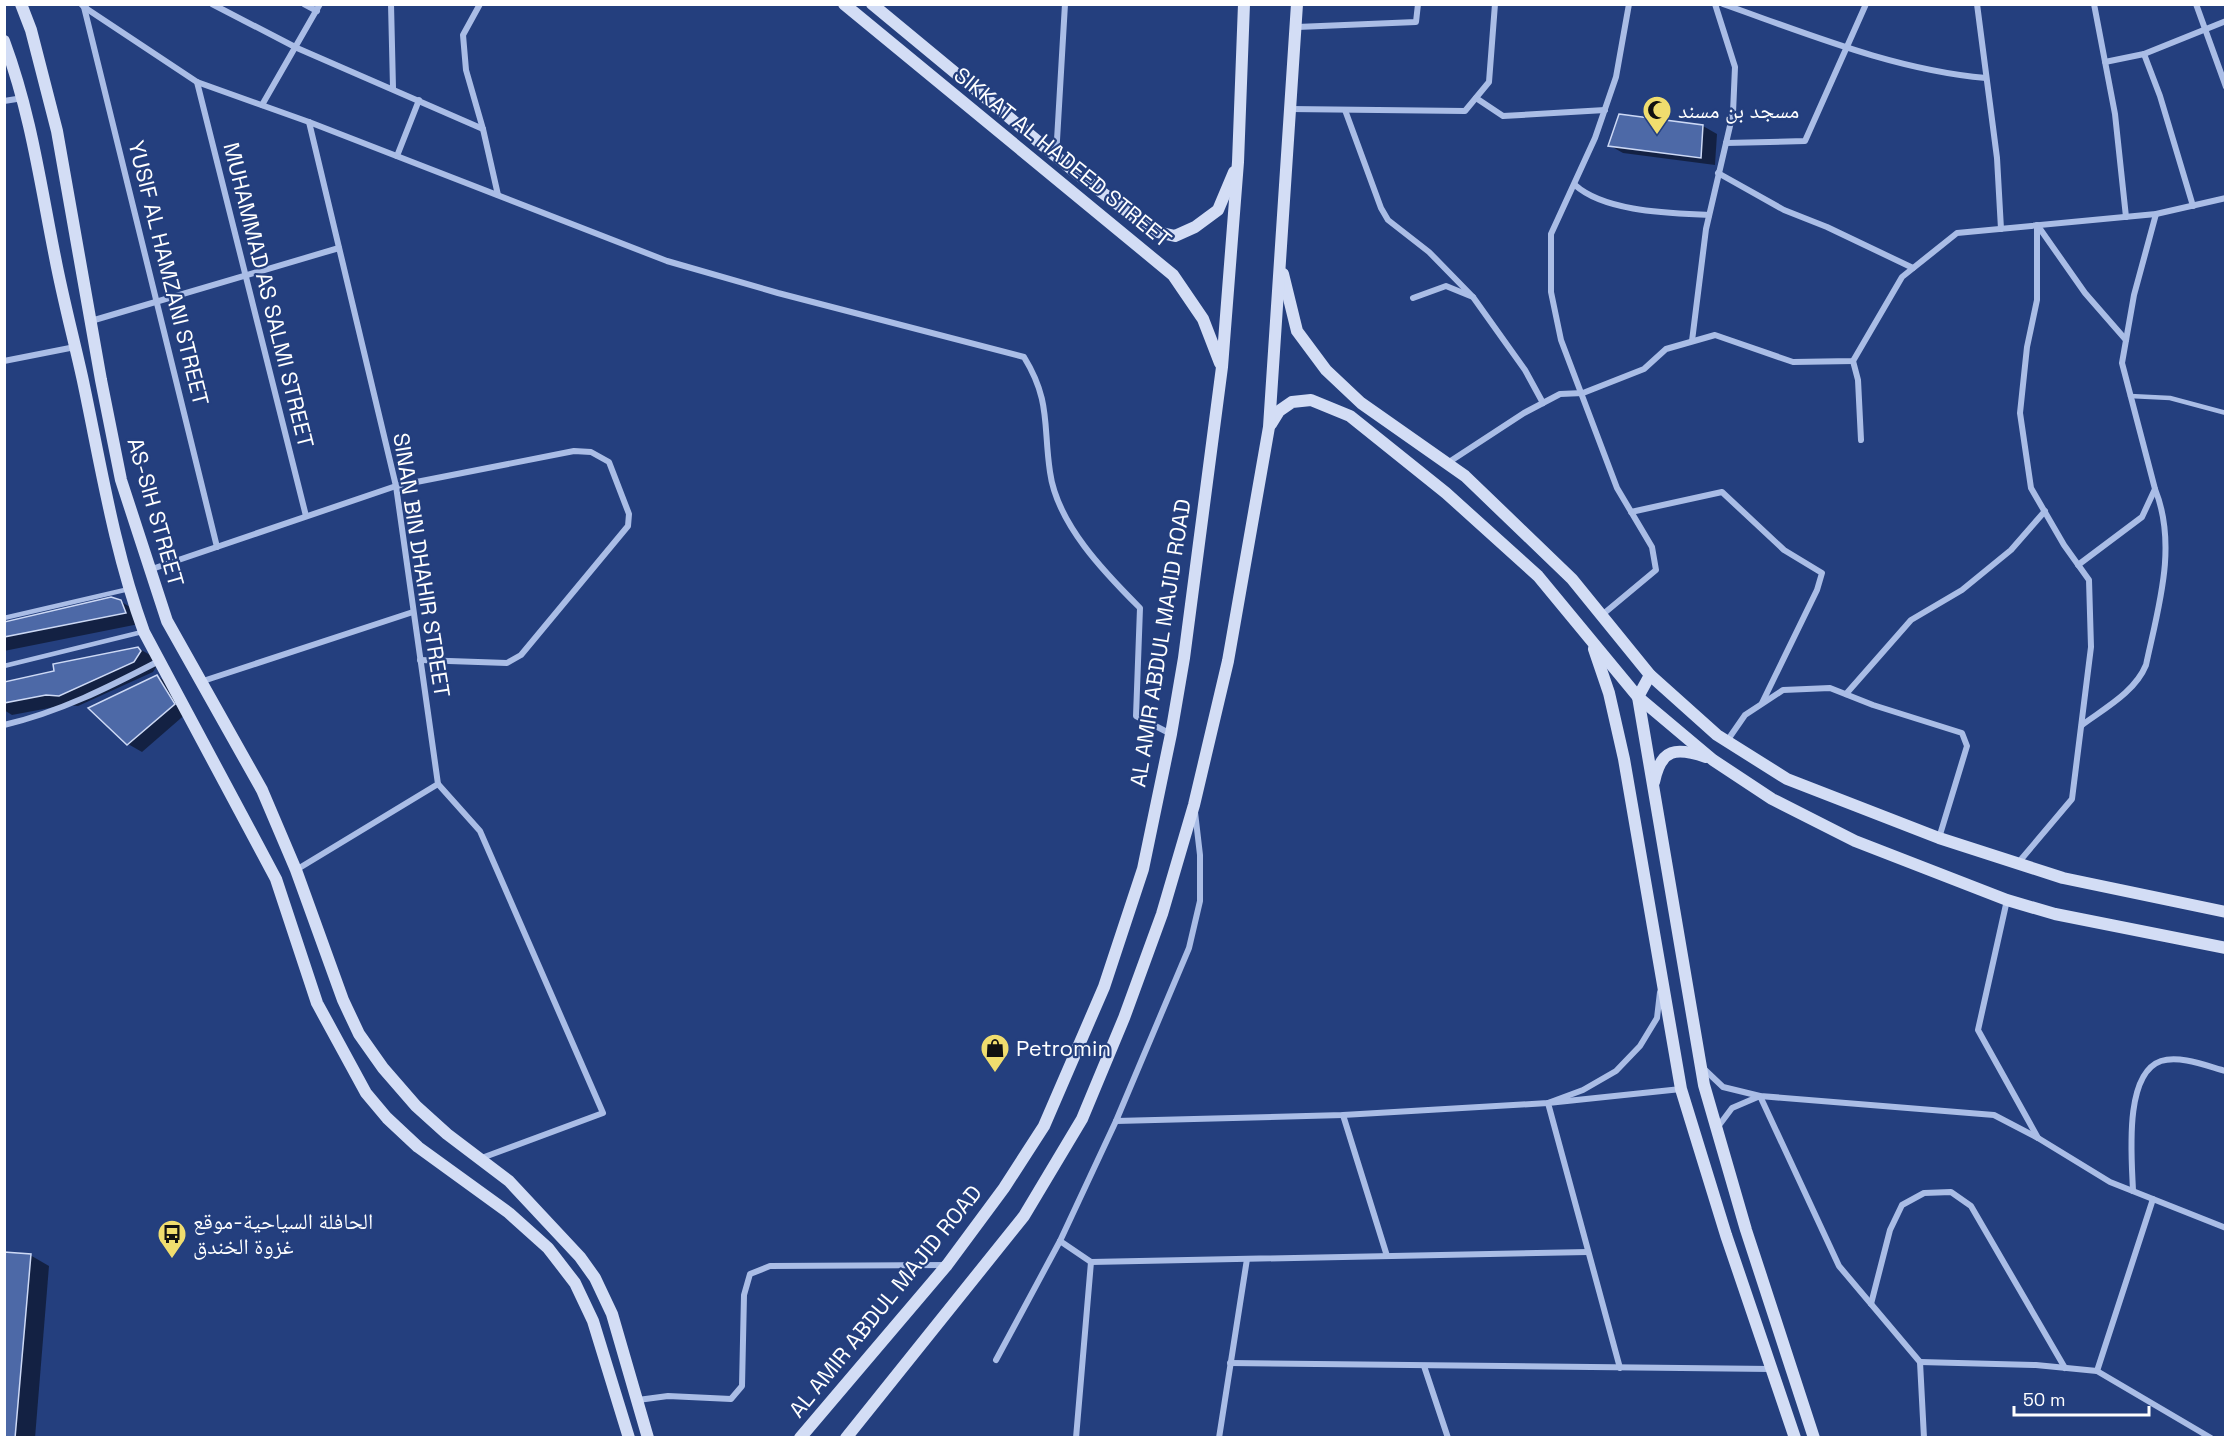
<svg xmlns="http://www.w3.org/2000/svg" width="2230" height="1442" viewBox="0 0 2230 1442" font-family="'Space Grotesk','Noto Naskh Arabic',sans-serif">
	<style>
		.shadow { fill: #0007 }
		.building { fill: #4d69a7; stroke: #cdd9f5; stroke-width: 1.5 }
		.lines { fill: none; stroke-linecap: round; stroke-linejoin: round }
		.lane { stroke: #aabde6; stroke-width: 4.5 }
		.street { stroke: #aabde6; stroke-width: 6 }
		.secondary { stroke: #d3ddf5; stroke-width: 12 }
		.labels { text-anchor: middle; stroke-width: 4.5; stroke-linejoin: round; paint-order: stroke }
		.poi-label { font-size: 22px; fill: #fff; stroke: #243f7e; text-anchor: start }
		.street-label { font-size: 22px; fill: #fff; stroke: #243f7e }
	</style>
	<rect width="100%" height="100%" fill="#243f7e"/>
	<g class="shadow">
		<path d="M1703,126l14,8 -2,31 -92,-12 -14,-8z"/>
		<path d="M120,601l20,12 4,10 -140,28v-28z"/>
		<path d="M138,648l19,11 2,3 -6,10 -75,34 -13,-1 -53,10 -8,-5v-27l52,-10z"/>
		<path d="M157,676l14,9 17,27 -46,40 -14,-8z"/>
		<path d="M30,1255l19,11 -14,172h-31z"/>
	</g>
	<g class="building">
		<path d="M1619,114l84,11 -2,33 -93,-12z"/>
		<path d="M111,597l10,3 5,13 -122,24v-15z"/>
		<path d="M138,647l3,4 -7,11 -75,34 -13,-1 -42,8v-21l50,-11 -1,-7z"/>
		<path d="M157,675l18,29 -48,41 -39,-37z"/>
		<path d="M4,1252l27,2 -16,184h-11z"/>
	</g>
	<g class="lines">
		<g class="lane">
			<path d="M2130,396l40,2 56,15"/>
			<path d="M4,618l125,-29"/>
			<path d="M4,666l138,-34"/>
		</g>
		<g class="street">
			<path d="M81,4l3,3 133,540"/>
			<path d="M87,4l-3,3 113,75 112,40 358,139 111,32 246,64c27,44 19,68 26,115 7,52 55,101 90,136l-4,108 35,18"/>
			<path d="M212,4l85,44 186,81"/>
			<path d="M304,4l13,7"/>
			<path d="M391,4l2,84"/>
			<path d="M480,4l-17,31 3,35 17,59 15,66"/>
			<path d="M1723,4c85,30 172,66 263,74"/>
			<path d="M1977,4l20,154 4,71"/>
			<path d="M2094,4l21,110 11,103"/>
			<path d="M2196,4l30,83"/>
			<path d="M1297,27l119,-5 2,-18"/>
			<path d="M2144,54l16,42 33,110"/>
			<path d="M2105,62l39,-8 82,-33"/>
			<path d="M197,82l109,434"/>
			<path d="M1476,98l27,18 102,-6"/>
			<path d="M4,101l19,-3"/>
			<path d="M262,105l58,-101"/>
			<path d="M1290,109l175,2 24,-29 6,-78"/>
			<path d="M1345,110l36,98 7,12 41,32 44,45"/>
			<path d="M1726,143l79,-2 61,-137"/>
			<path d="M397,156l22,-56"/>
			<path d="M1056,157l9,-153"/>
			<path d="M1718,173l66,37 43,17 86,41"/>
			<path d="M1575,185c30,27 95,28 134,30"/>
			<path d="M2038,226l47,67 41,47"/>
			<path d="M1413,298l33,-12 27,11 52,73 18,33"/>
			<path d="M91,321l248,-73"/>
			<path d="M1692,341l14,-112 27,-116 2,-46 -20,-63"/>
			<path d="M4,361l71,-14"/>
			<path d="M1853,361l5,19 3,60"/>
			<path d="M1446,464l78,-51 36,-19 23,-1 61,-24 22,-20 49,-14 78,27 60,-1 49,-84 55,-44 199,-19 70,-16"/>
			<path d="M1631,512l91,-20 62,58 38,23 -5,17 -55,113"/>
			<path d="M2078,565l64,-48 13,-28 -33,-126 12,-68 22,-81"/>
			<path d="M149,570l247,-84 178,-35 17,1 18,10 20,52 -1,12 -107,129 -14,8 -87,-3"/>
			<path d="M1602,615l54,-45 -4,-23 -35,-59 -56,-148 -10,-48v-58l44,-96 21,-61 13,-73"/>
			<path d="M200,682l213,-70"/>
			<path d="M1846,694l65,-74 51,-30 49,-40 34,-39"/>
			<path d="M4,725c56,-13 105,-38 155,-64"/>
			<path d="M2082,725c23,-17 53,-33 64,-60 12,-57 32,-119 9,-176"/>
			<path d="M1727,741l18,-26 38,-25 47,-2 43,17 89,28 5,13 -28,92"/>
			<path d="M438,784l42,47 123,282 -124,46"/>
			<path d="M1195,812l5,43v46l-11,47 -73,173 227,-6 205,-12 35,-13 33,-19 24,-25 17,-28 3,-26"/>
			<path d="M2018,863l54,-64 19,-152 -2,-67 -25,-35 -33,-57 -11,-75 7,-66 10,-47v-75"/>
			<path d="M296,870l142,-86 -42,-298 -87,-364"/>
			<path d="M2007,900l-29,130 60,108 72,44 116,46"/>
			<path d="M1703,1068l20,19 37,9 234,19 44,23"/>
			<path d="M1343,1115l44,141"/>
			<path d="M1116,1121l-56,120 31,21 497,-10"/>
			<path d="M1717,1128l15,-20 28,-12 79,170 81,96 4,76"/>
			<path d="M2133,1191c-1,-30 -10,-117 28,-130 19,-6 46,5 65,10"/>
			<path d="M1871,1304l19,-74 12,-25 22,-12 27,-1 20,14 94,162"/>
			<path d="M996,1360l64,-119"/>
			<path d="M1920,1362l116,3 61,6 114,67"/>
			<path d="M1230,1363l541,6"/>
			<path d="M1424,1366l24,72"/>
			<path d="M1620,1368l-72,-265 133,-14"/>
			<path d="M2097,1371l56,-172"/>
			<path d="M638,1400l30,-4 63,3 11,-13 2,-91 6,-21 20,-8 177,-1"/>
			<path d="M1076,1438l15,-176"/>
			<path d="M1219,1438l28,-179"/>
		</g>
		<g class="secondary">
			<path d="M21,4l10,26 26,101 44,249 20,100 46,141 95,169 34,80 47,130 16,34 24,34 33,38 31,28 62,47 71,76 15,21 17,36 36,124"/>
			<path d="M844,4l329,271 30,44 17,44"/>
			<path d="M872,4l203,168 78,59 22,5 20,-9 23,-17 16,-38"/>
			<path d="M4,41c27,73 36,141 51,216 8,42 19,83 28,124 18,85 31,169 61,251l132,247 41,124 49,90 21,25 31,29 91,66 39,35 27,35 18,38 36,117"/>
			<path d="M1283,274l14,57 29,39 35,33 104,73 107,103 78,96 67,60 70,44 152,59 124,40 163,34"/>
			<path d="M1271,424l8,-13 13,-9 19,-2 39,16 96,77 92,83 100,121 75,63 59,39 83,42 152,59 48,14 171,34"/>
			<path d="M1594,649l15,44 15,66 57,330 45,146 69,203"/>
			<path d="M1650,675l-12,22 66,388 42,145 68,208"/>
			<path d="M1654,782c7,-34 22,-35 52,-25"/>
			<path d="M800,1438l147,-173 57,-77 40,-62 60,-139 39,-118 28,-135 13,-76 38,-291 16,-205 6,-158"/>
			<path d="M846,1438l178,-222 58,-97 42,-101 38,-104 32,-109 34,-144 41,-234 28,-423"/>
		</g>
	</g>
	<defs>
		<g id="mosque-pin" transform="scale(1.5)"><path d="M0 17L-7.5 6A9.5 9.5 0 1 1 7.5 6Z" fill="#f0dd6e" stroke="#243f7e"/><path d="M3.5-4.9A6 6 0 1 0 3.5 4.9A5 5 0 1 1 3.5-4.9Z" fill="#111"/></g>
		<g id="shop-pin" transform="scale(1.5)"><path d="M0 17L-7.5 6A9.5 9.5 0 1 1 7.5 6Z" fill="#f0dd6e" stroke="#243f7e"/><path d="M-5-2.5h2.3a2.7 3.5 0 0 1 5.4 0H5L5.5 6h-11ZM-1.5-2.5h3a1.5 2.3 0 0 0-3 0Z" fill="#111"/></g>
		<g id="bus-pin" transform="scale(1.5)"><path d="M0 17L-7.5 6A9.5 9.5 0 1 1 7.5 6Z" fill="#f0dd6e" stroke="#243f7e"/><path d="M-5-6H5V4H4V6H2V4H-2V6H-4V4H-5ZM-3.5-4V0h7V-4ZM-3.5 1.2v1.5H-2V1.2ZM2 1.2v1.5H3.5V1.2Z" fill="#111"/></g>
	</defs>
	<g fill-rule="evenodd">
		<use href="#mosque-pin" x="1657" y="110"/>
		<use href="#shop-pin" x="995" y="1048"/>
		<use href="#bus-pin" x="172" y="1234"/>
	</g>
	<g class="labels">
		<g class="poi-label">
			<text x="1678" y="118">مسجد بن مسند</text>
			<text x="1016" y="1056">Petromin</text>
			<text x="193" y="1229">الحافلة السياحية-موقع<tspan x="193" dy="25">غزوة الخندق</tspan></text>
		</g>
		<g class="street-label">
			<text transform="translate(1063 157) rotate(39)" y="8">SIKKAT AL HADEED STREET</text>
			<text transform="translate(169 273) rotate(76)" y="8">YUSIF AL HAMZANI STREET</text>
			<text transform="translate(269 295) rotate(76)" y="8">MUHAMMAD AS SALMI STREET</text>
			<text transform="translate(156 512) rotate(74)" y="8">AS-SIH STREET</text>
			<text transform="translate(422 565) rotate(81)" y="8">SINAN BIN DHAHIR STREET</text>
			<text transform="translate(1160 643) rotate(-81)" y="8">AL AMIR ABDUL MAJID ROAD</text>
			<text transform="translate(885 1301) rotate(-51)" y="8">AL AMIR ABDUL MAJID ROAD</text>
		</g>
	</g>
	<rect width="2230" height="1442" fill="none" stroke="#ffffff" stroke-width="12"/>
	<path d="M2014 1406v9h135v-9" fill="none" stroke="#ffffff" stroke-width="3"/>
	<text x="2023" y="1406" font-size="18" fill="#ffffff" stroke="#243f7e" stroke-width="4.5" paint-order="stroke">50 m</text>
</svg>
